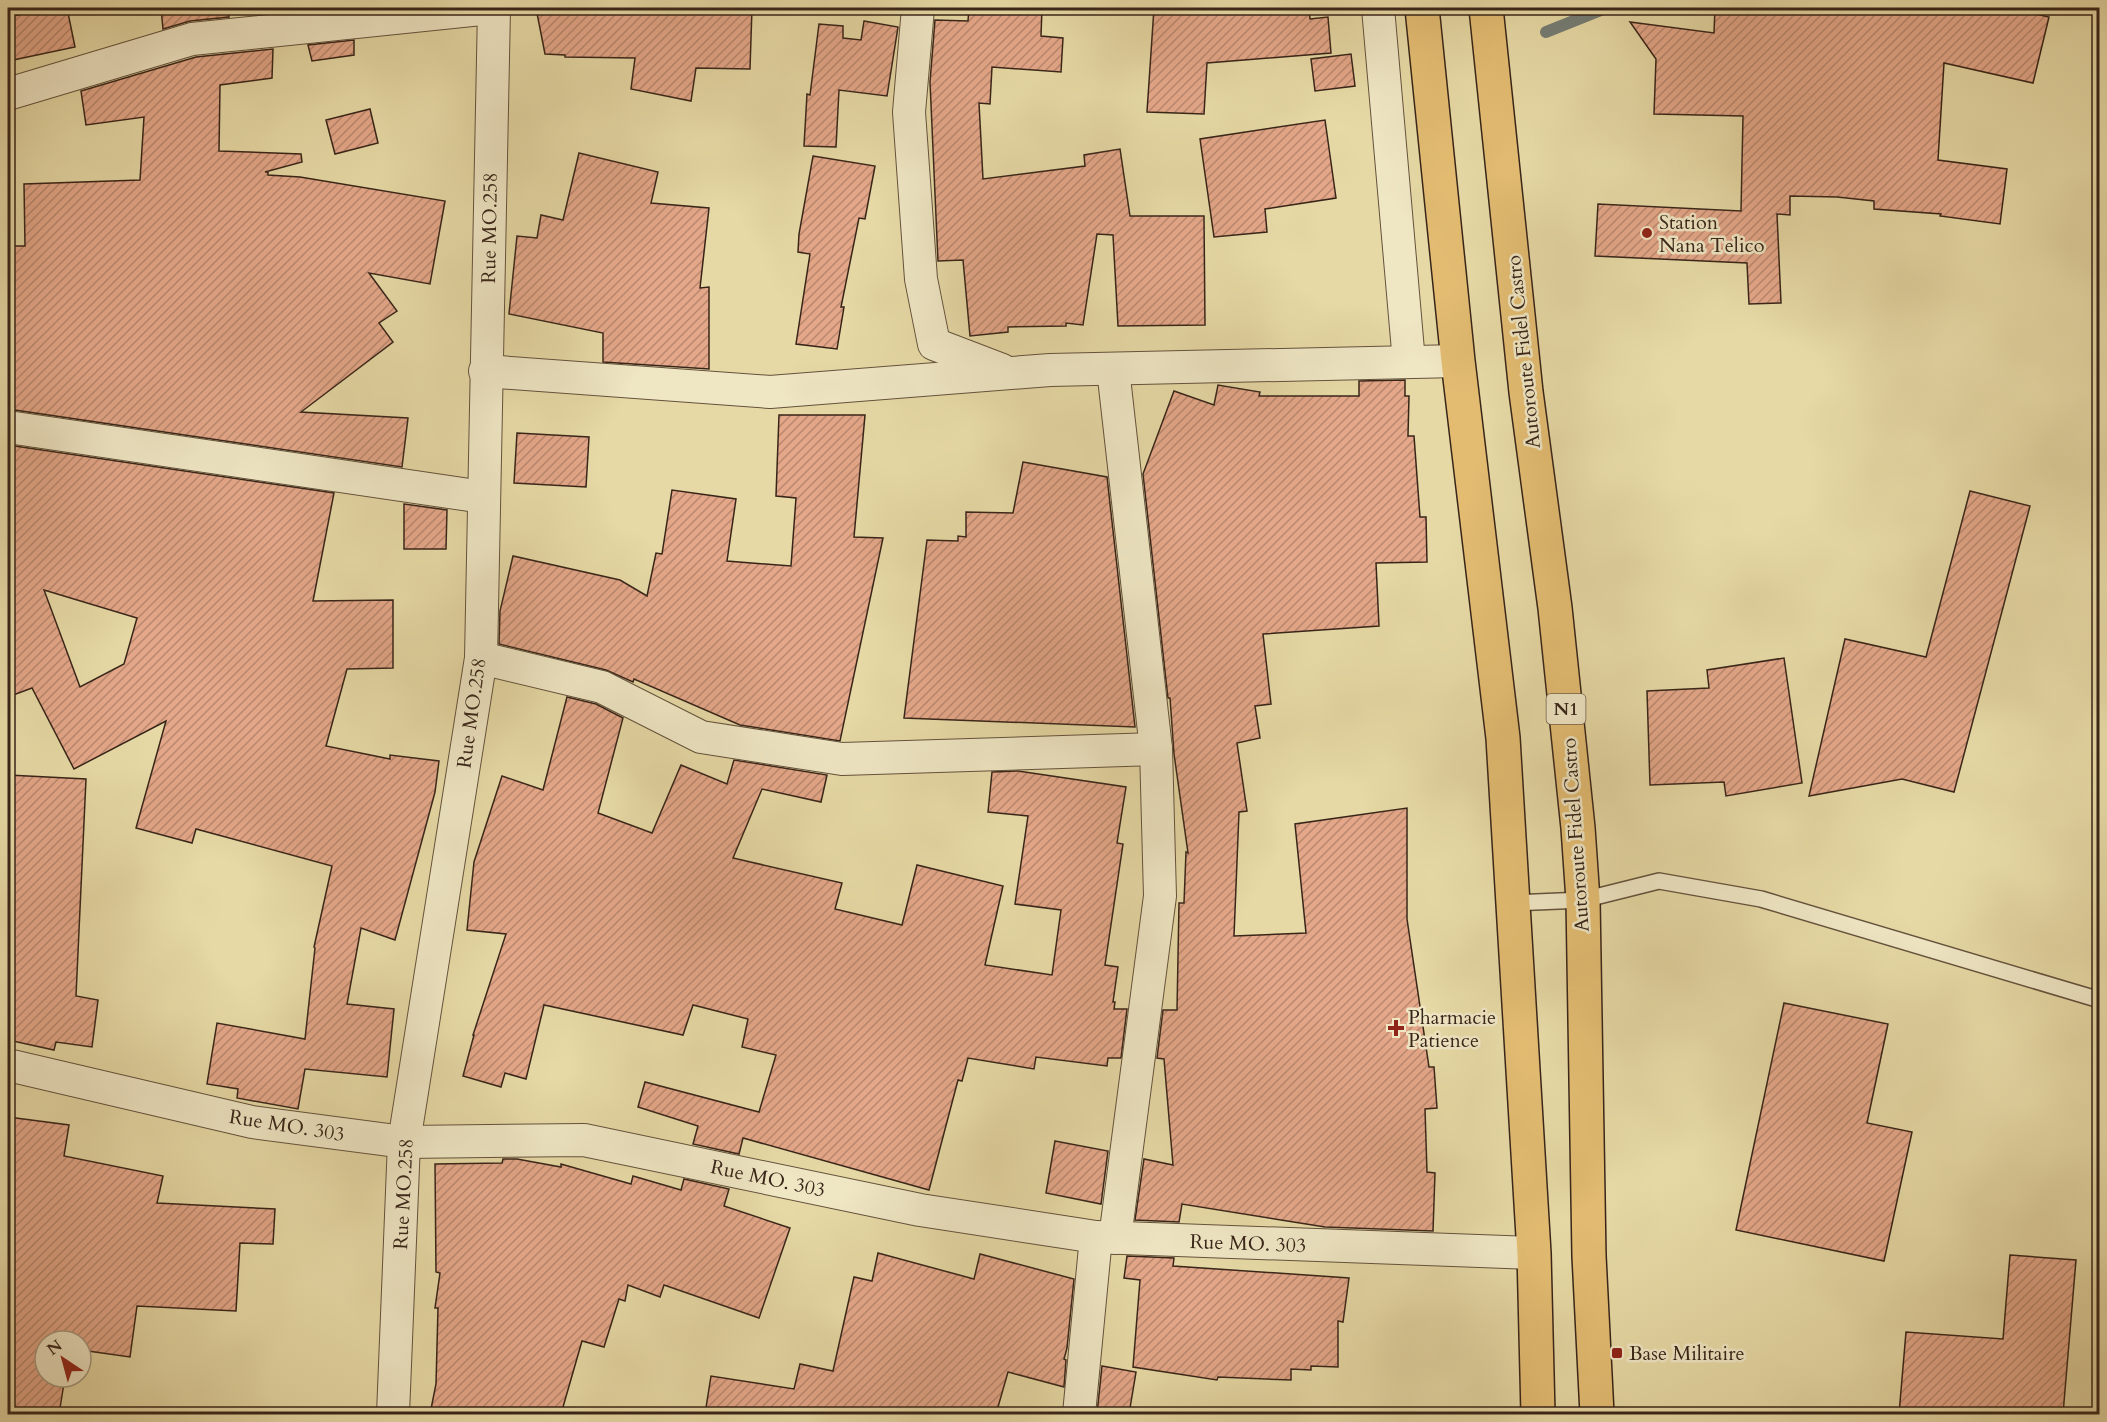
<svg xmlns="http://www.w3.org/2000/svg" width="2107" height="1422" viewBox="0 0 2107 1422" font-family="Cardo,serif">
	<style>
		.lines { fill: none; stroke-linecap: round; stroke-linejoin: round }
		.stream { stroke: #747d75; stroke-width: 12 }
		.building { fill: url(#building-hatch); stroke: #382519; stroke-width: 1.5; fill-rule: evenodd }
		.service-casing { stroke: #64523c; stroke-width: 18 }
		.minor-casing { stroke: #64523c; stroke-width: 34 }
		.trunk-casing { stroke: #382519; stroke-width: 36 }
		.path { stroke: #382519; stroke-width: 4; stroke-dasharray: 4.5 3; stroke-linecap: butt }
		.service { stroke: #efe6c4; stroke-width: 15 }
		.minor { stroke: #efe6c4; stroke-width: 32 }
		.trunk { stroke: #e3bc72; stroke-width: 33 }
		.poi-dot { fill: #8f2418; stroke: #efe6c4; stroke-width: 2 }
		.labels { text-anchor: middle; stroke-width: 5; stroke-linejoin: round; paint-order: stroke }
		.shield { fill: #efe6c4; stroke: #6f5f4c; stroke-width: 1.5 }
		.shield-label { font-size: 18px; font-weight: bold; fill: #382519 }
		.poi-label { font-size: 20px; fill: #382519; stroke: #efe6c4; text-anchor: start }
		.street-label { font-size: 20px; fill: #382519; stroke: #efe6c4 }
	</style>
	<defs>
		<pattern id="building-hatch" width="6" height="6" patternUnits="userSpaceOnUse" patternTransform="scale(1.5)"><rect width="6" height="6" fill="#e4a789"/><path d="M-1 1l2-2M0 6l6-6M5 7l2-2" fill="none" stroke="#ba886f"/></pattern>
	</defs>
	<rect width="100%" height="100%" fill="#e6d9a5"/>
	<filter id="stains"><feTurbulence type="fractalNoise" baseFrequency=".00333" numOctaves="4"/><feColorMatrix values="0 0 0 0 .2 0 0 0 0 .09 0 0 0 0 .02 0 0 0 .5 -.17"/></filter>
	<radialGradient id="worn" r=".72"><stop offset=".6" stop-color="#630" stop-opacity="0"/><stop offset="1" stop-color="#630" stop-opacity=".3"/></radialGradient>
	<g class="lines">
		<path class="stream" d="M1546,32l60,-24"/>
	</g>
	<g class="building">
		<path d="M53,8h14l8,39 -62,13 -5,-28v-15z"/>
		<path d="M161,8h67l1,9 -39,4 -27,8z"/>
		<path d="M536,8l43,3v-3h173l-2,61 -54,-1 -5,33 -60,-12 4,-31 -70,-1v-2l-20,-1z"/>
		<path d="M969,8h73l-1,28 22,2 -2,34 -69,-5 -2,37 -11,-1 4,76 102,-13 -1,-11 36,-6 10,67h74l1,109 -87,1 -5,-91 -16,-1 -14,91 -17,-2v3l-58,1v5l-38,4 -7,-76 -25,1 -8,-179 5,-62 33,1z"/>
		<path d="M1154,8h155l1,11 18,-2 3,36 -124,10 -3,51 -57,-2z"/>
		<path d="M1715,8h294l40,9 -16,66 -89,-20 -6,97 69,9 -7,55 -60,-8 1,-2 -67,-5v-8l-37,-4 -47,-1v19l-13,-1 4,89 -32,1 -2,-41 -152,-7 3,-52 143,7 2,-95 -89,-2 2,-55 -26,-37 84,11z"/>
		<path d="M864,21l34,6 -11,69 -48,-6 -3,57 -32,-1 3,-52 3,1 9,-71 24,2v12l18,2z"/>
		<path d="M354,40v15l-42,6 -4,-16z"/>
		<path d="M273,49l-1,29 -52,7 -1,66 82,3 1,8 -37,10h3v3l32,2 145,24 -15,83 -61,-11 28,38 -18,12 14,19 -92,70 107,6 -6,49 -394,-58v-48h5v-78h-5v-37h17l-1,-62 116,-4 4,-63 -58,8 -5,-34 115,-34z"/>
		<path d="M1351,54l4,32 -40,5 -4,-32z"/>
		<path d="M370,109l8,34 -43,11 -9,-34z"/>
		<path d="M1325,120l11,78 -71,11 2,23 -53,5 -14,-98z"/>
		<path d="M579,153l79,19 -7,31 58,5 -9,80 9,-1v82l-106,-7v-29l-94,-19 8,-78 20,2 4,-23 22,5z"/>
		<path d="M813,156l62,10 -10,53 -6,-1 -18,89h3l-7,42 -41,-5 14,-90 -12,-2 1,-18z"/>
		<path d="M1405,380v16h4l-1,40h6l6,81h6l1,45 -51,1 3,63 -116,8 8,70 -16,2 5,32 -23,5 10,68 -8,1 -5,124 72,-3 -11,-109 112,-16v111l22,148h5l3,41 -12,1 2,63 8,1 -2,58 -108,-4 -143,-23 -3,18 -44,-2 9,-61 29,6 -9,-106 -7,-1 6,-48h14l2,-107h5l2,-51 2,1 -14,-99 -4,-56h-2l-25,-224 31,-83 40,14 4,-20 42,7 -1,4h100v-15z"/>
		<path d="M779,415h86l-11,122 29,1 -43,203 -100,-16 -106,-46 -1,3 -27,-12 -107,-26 1,-33 13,-55 107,24 27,16 9,-43 6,1 10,-64 64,9 -9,62 64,5 5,-68 -20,-2z"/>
		<path d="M517,433l72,4 -3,50 -72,-4z"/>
		<path d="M8,445l326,48 -21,108 80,-1v68l-46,1 -21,77 64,13v-4l49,6 -4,31 -40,148 -34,-12 -14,76 47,5 -7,68 -82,-8 -7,40 -61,-11 1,-9 -31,-5 10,-61 88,16 10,-91 -1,-1 18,-81 -136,-37 -4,14 -56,-15 30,-107 -92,48 -42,-81 -24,9zM44,590l93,28 -13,46 -44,23z"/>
		<path d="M1023,462l84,15 28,250 -231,-9 23,-178 31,1v-5l8,1v-25l47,1z"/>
		<path d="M1970,491l60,15 -76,286 -52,-13 -93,17 36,-157 81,18z"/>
		<path d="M404,504l43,6 -1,39h-42z"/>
		<path d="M1784,658l18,125 -76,13 -2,-14 -74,3 -3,-94 62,-3 -2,-18z"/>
		<path d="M567,697l29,7 27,14 -25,95 54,20 29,-68 46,19 7,-24 93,15 -6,27 -59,-13 -29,69 109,25 -7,26 67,16 15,-60 86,21 -18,79 67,10 9,-65 -46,-6 13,-88 -40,-4 4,-40 26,-1 108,16 -9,56 6,1 -18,121 13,2 -5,35h2l-1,7h13l-6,49h-13l-1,8 -71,-9 -2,12 -66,-11 -6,23 -4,-1 -29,110 -186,-52 -4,16 -46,-10 5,-18 -60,-19 7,-25 114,30 17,-57 -34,-8 6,-28 -55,-14 -10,30 -139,-30 -18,74 -21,-6 -4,14 -38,-11 11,-41h-1l33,-101 -39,-4 7,-68 28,-86 41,14z"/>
		<path d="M8,775l78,4 -10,217 22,4 -6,47 -36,-5 -2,8 -46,-10z"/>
		<path d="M1784,1003l104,21 -21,99 45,9 -28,129 -148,-31z"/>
		<path d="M8,1117l61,8 -5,31 99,20 -6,27 118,6 -2,35 -33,-1 -4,68 -99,-5 -7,51 -49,-7v-9h-36v36h20l-6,37h-51z"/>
		<path d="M1055,1141l53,10 -7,53 -55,-11z"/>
		<path d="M503,1159h14l44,8v-3l70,20 2,-8 48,14 3,-11 45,10 -5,17 66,22 -31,90 -95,-33 -4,12 -32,-12 -3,16 -6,-2 -15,48 -22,-6 -21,73h-131l6,-30 2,-76h-3l5,-35 -4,-1 -1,-108 67,-1z"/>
		<path d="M878,1253l96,26 6,-25 94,25 -7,69 -3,11 2,1 -2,27 -56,-15 -12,42h-291l6,-38 83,13 6,-25 33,7 21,-94 18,4z"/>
		<path d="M2010,1255l66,5 -13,154h-164l7,-82 97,7z"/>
		<path d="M1127,1256l47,2 -1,8 176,12 -6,44 -5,-1v46l-27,-1v4l-20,-1v11l-73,-3 -1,3 -84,-13 7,-87 -16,-2z"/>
		<path d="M1102,1366l34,6 -7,42h-32z"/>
	</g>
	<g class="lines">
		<g class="service-casing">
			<path id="service" d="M1514,903l69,-3 76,-19 102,18 339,101"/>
		</g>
		<g class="minor-casing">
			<g id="minor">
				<path d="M918,8l-9,104 12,167 13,65 68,26"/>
				<path d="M1378,8l31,354"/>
				<path d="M8,94l184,-55 299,-31"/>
				<path d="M1113,369l43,380 4,147 -45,342"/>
				<path d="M485,371l285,21 280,-22 408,-9"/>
				<path d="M8,427l475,70"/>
				<path d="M481,658l121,29 99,50 141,22 314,-10"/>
				<path d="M8,1065l244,57 152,20 180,-2 336,70 176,27 438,16"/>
				<path d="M393,1414l11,-272 77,-484 13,-650"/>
				<path d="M1079,1414l17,-177"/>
			</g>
		</g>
		<g class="trunk-casing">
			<g id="trunk">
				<path d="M1422,8l36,353 45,377 31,515 4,161"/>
				<path d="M1486,8l40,384 29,216 23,220 5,72 6,356 8,158"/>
			</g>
		</g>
		<path class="path" d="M2093,353l7,-6"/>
		<use href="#service" class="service"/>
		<use href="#minor" class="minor"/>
		<use href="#trunk" class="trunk"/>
	</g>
	<g class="poi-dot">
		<circle cx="1647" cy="233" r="6"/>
		<path d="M1393 1019h6v6h6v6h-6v6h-6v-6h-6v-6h6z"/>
		<rect x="1611" y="1347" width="12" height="12" rx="3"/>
	</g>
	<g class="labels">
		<rect class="shield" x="1546.5" y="694" width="39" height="30" rx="4.5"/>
		<g class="shield-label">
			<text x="1566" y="715">N1</text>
		</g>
		<g class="poi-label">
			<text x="1659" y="229">Station<tspan x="1659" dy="23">Nana Telico</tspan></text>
			<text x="1408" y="1024">Pharmacie<tspan x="1408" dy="23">Patience</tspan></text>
			<text x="1629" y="1360">Base Militaire</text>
		</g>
		<g class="street-label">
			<text transform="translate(489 228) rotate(-89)" y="7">Rue MO.258</text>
			<text transform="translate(1523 352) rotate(-96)" y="7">Autoroute Fidel Castro</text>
			<text transform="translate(471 713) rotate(-82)" y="7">Rue MO.258</text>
			<text transform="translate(1575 835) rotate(-94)" y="7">Autoroute Fidel Castro</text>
			<text transform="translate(287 1125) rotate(9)" y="7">Rue MO. 303</text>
			<text transform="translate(768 1178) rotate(12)" y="7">Rue MO. 303</text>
			<text transform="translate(403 1194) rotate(-87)" y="7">Rue MO.258</text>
			<text transform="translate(1248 1243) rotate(2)" y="7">Rue MO. 303</text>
		</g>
	</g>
	<rect width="2107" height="1422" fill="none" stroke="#e6d9a5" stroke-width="30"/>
	<rect x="9" y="9" width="2089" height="1404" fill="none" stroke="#382519" stroke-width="3"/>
	<rect x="15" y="15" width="2077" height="1392" fill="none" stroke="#382519" stroke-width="1.5"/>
	<g transform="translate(63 1359) rotate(324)"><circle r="28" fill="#efe6c4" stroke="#a69980" stroke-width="1.5"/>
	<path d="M0-4.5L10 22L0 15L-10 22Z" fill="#8f2418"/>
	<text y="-9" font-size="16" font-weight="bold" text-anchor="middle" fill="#382519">N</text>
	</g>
	<rect width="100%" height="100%" filter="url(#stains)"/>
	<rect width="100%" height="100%" fill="url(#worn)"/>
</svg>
